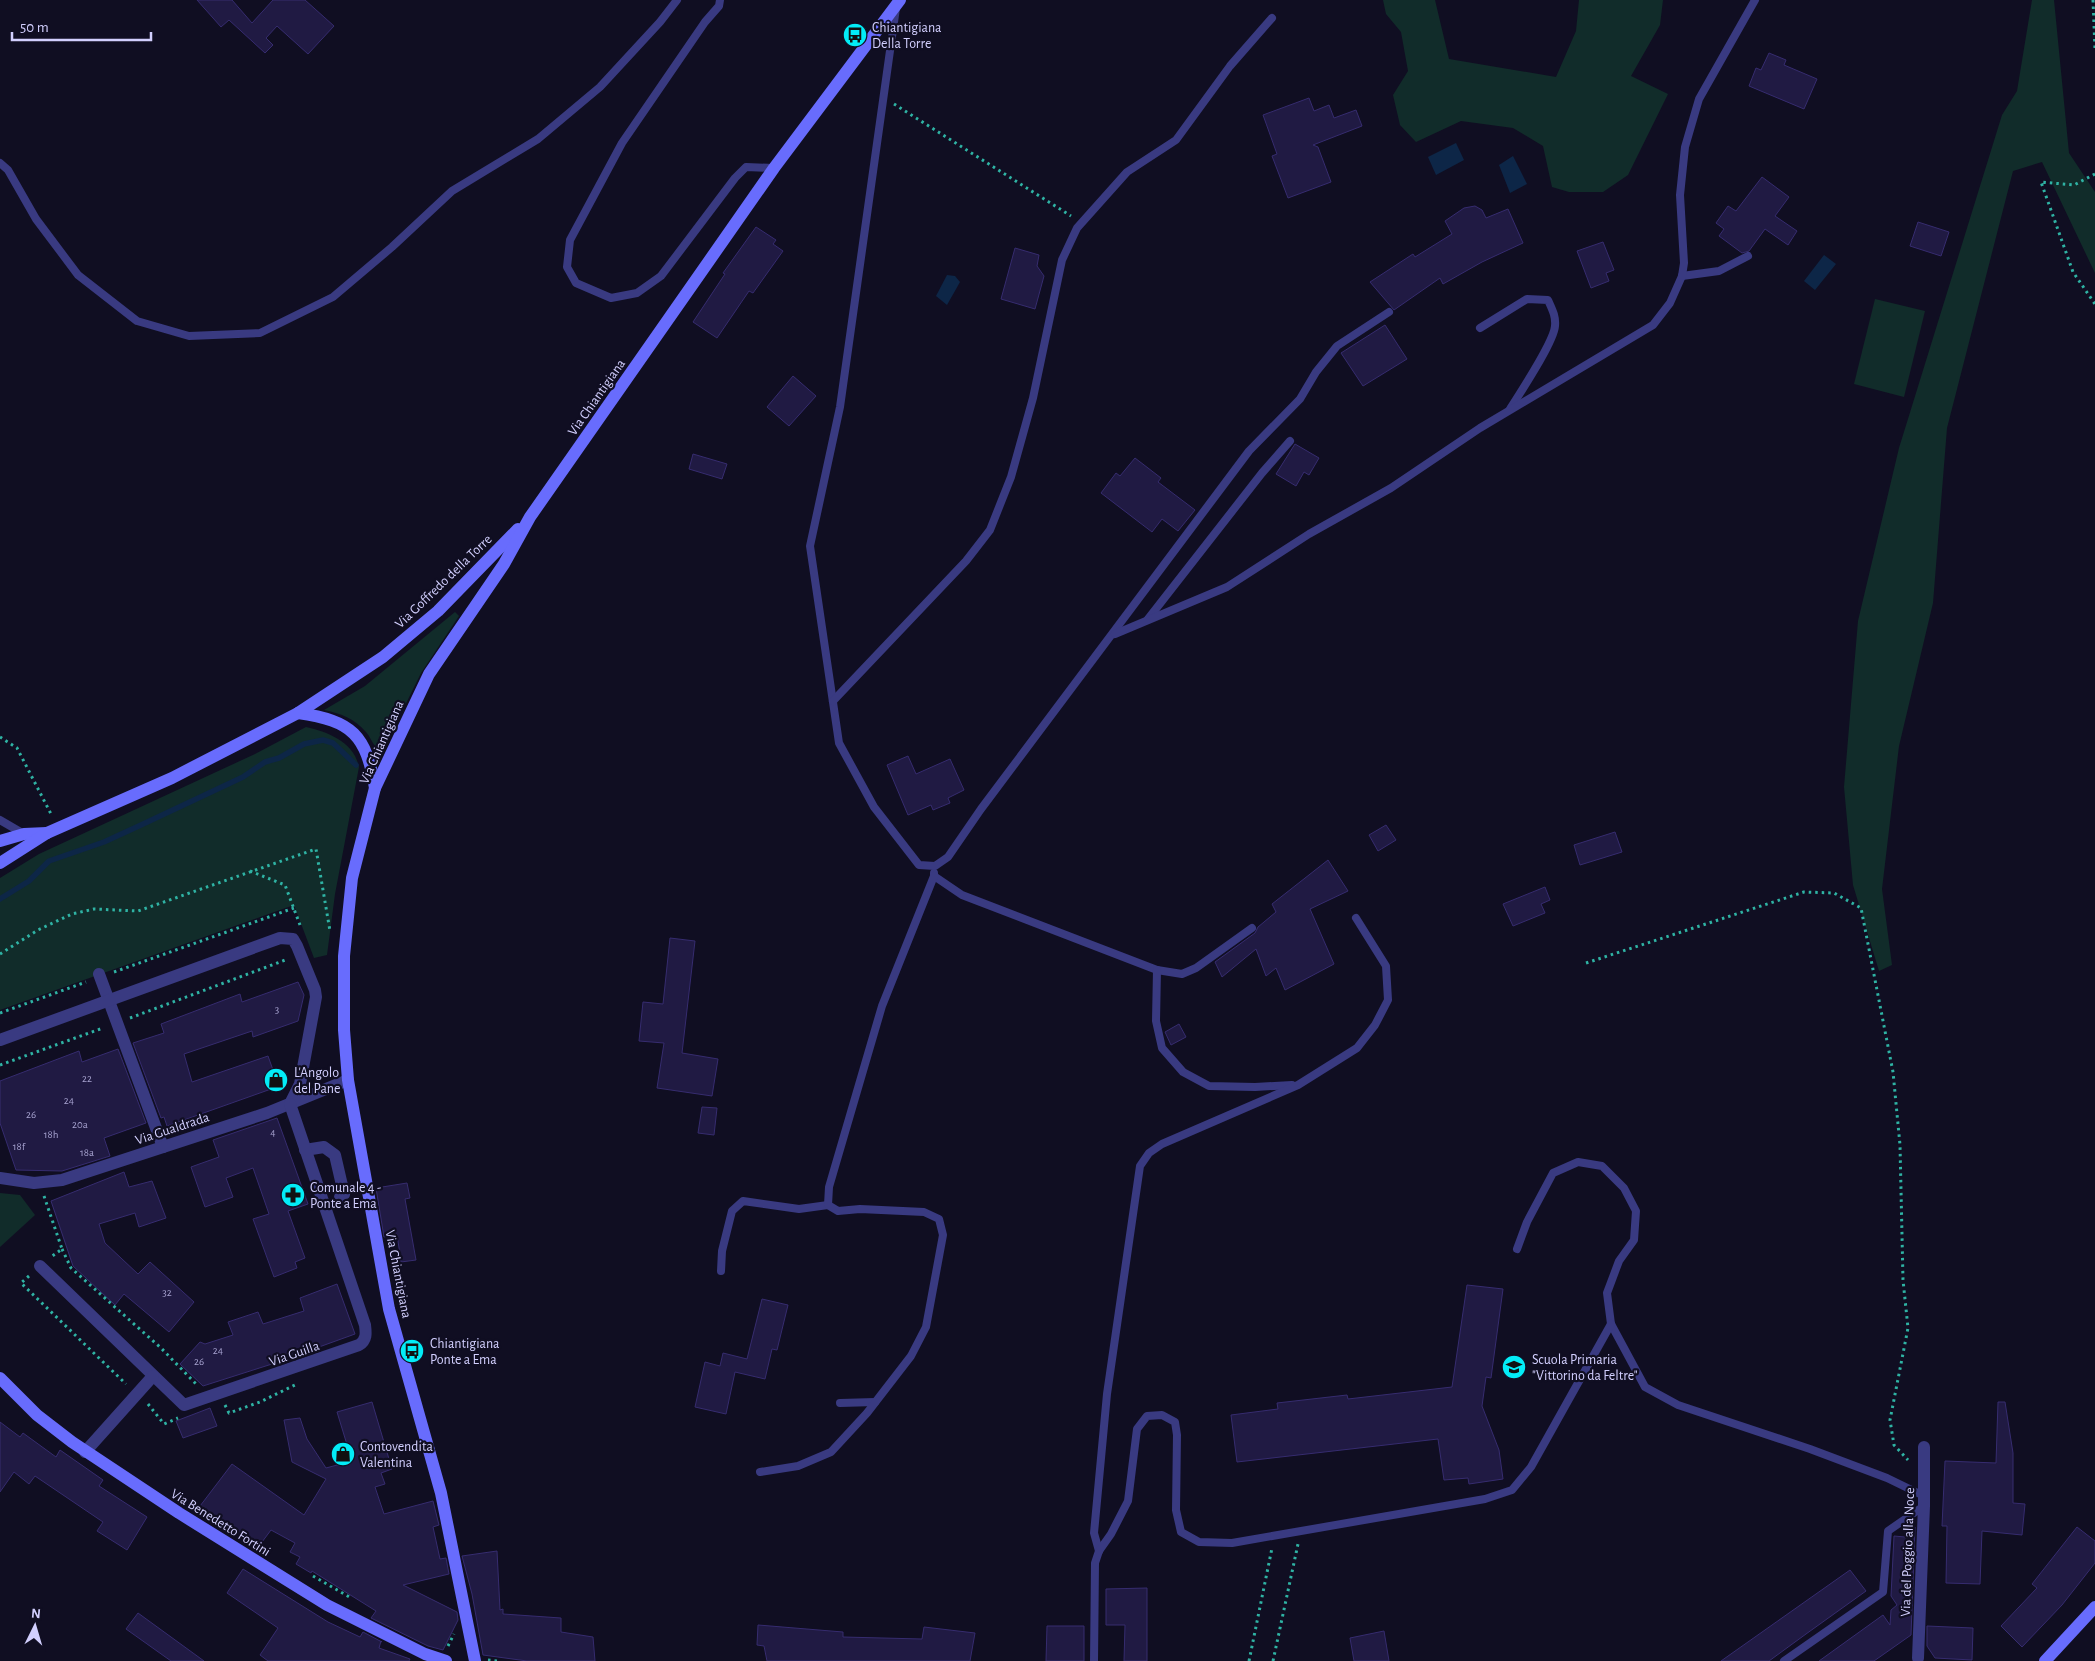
<svg xmlns="http://www.w3.org/2000/svg" width="2095" height="1661" viewBox="0 0 2095 1661" font-family="'Alegreya Sans',sans-serif">
	<style>
		.green { fill: #112c2a }
		.water { fill: #0d2647 }
		.lines { fill: none; stroke-linecap: round; stroke-linejoin: round }
		.stream { stroke: #0d2647; stroke-width: 5.5 }
		.building { fill: #201a43; stroke: #362c6f }
		.path { stroke: #2fb3a4; stroke-width: 3; stroke-dasharray: 2.5 4; stroke-linecap: butt }
		.lane { stroke: #393a81; stroke-width: 8 }
		.street { stroke: #393a81; stroke-width: 12 }
		.secondary { stroke: #686cfd; stroke-width: 12 }
		.labels { text-anchor: middle; stroke-width: 4.5; stroke-linejoin: round; paint-order: stroke }
		.number-label { font-size: 11px; fill: #a6a2cf }
		.poi-label { font-size: 14px; fill: #d2cffe; stroke: #100e22; text-anchor: start }
		.street-label { font-size: 14px; fill: #d2cffe; stroke: #100e22 }
	</style>
	<rect width="100%" height="100%" fill="#100e22"/>
	<g class="green">
		<path d="M1383,0h52l14,59 107,18 20,-46 3,-31h84l-3,25 -29,51 37,18 -40,81 -25,17h-34l-17,-5 -9,-41 -30,-18 -52,-7 -45,21 -16,-17 -7,-30 15,-24 -7,-39 -15,-18z"/>
		<path d="M2032,0h22l15,153 26,39v81l-53,-111 -29,9 -66,257 -14,175 -34,143 -17,143 10,76 -13,6 -26,-86 -9,-98 14,-166 41,-173 103,-333 15,-24z"/>
		<path d="M1875,299l50,12 -21,86 -50,-13z"/>
		<path d="M455,612l4,4 -38,57 -36,73h-10c-4,-5 -5,-10 -9,-14 -11,-13 -26,-19 -42,-22l41,-24z"/>
		<path d="M306,727c22,5 48,15 53,40l-24,127 -8,61 -13,3 -20,-53 -294,105v-132l39,-24 216,-100z"/>
		<path d="M0,1193l20,2 15,20 -35,32z"/>
	</g>
	<g class="water">
		<path d="M1456,143l8,17 -28,15 -8,-18z"/>
		<path d="M1513,156l14,28 -17,9 -11,-28z"/>
		<path d="M1824,255l12,9 -21,26 -11,-9z"/>
		<path d="M947,275l8,1 5,6 -13,23 -11,-9z"/>
	</g>
	<g class="lines">
		<path class="stream" d="M0,899l29,-18 20,-20 55,-19 37,-17 102,-48 22,-15 14,-4 25,-14 19,-4 10,3 23,22"/>
	</g>
	<g class="building">
		<path d="M197,0h35l20,23 21,-23h32l29,26 -26,28 -31,-28 -11,12 7,7 -8,8 -36,-33 -8,7z"/>
		<path d="M1769,53l17,7 -2,5 33,14 -13,30 -55,-23 7,-18 5,2z"/>
		<path d="M1309,98l5,13 15,-6 5,13 22,-8 6,16 -49,19 5,2 13,35 -43,16 -16,-42 5,-2 -14,-39z"/>
		<path d="M1762,177l27,20 -14,19 22,15 -9,14 -23,-16 -16,22 -7,2 -23,-17 5,-7 -8,-6 12,-17 8,5z"/>
		<path d="M1475,206l7,4 4,8 22,-9 15,34 -41,19 -39,22 -3,-6 -46,32 -24,-28 43,-28 2,3 37,-23 -7,-13 19,-13z"/>
		<path d="M1918,222l31,10 -8,24 -31,-10z"/>
		<path d="M756,227l20,13 -3,4 10,7 -30,42 -4,-2 -32,47 -24,-16 32,-48 -2,-1z"/>
		<path d="M1603,242l11,28 -8,3 3,8 -18,7 -14,-37z"/>
		<path d="M1015,248l24,7 -2,11 7,10 -9,33 -34,-10z"/>
		<path d="M1385,325l22,34 -44,27 -22,-33z"/>
		<path d="M793,376l23,20 -27,30 -22,-19z"/>
		<path d="M1295,444l24,14 -10,17 -5,-3 -8,14 -20,-12z"/>
		<path d="M693,454l34,10 -5,15 -33,-10z"/>
		<path d="M1135,458l26,20 -3,4 37,28 -17,21 -16,-12 -10,13 -51,-39 15,-20 4,3z"/>
		<path d="M908,756l8,18 34,-15 14,31 -16,8 2,5 -17,7 -2,-5 -23,10 -21,-50z"/>
		<path d="M1386,825l10,15 -18,11 -9,-16z"/>
		<path d="M1615,832l7,20 -42,13 -6,-20z"/>
		<path d="M1328,860l20,31 -38,18 24,55 -49,26 -9,-22 -10,8 -10,-27 -34,28 -7,-15 40,-29 3,-6 18,-15 -4,-8z"/>
		<path d="M1545,887l5,13 -9,4 4,9 -32,13 -10,-22z"/>
		<path d="M670,938l25,3 -13,112 36,6 -6,37 -55,-8 7,-45 -25,-2 4,-39 20,2z"/>
		<path d="M298,982l6,13 -6,26 -45,16 -1,-6 -68,23 8,28 76,-26 5,14 15,13 -121,43 -3,-9 -3,1 -28,-75 31,-10 -3,-9 79,-30 2,8z"/>
		<path d="M1179,1024l7,13 -15,8 -6,-13z"/>
		<path d="M118,1049l28,74 -42,15 6,18 -48,15 -46,-1 -16,-47v-42l79,-30 3,11z"/>
		<path d="M702,1107l15,1 -3,27 -16,-2z"/>
		<path d="M277,1118l31,86 -20,7 17,47 -10,4 2,6 -23,9 -21,-58 16,-5 -16,-46 -27,10 7,19 -28,10 -14,-40 28,-10 -6,-17z"/>
		<path d="M124,1172l5,15 23,-6 14,37 -27,9 -4,-14 -36,11 6,19 33,31 12,-12 44,40 -25,30 -45,-38 -9,11 -42,-39 -22,-65z"/>
		<path d="M407,1183l3,15 -5,1 11,61 -15,2 -4,-28 -13,3 -8,-49z"/>
		<path d="M337,1284l18,50 -83,30 -69,22 -23,-22 20,-22 5,2 28,-9 -5,-13 30,-10 5,12 41,-13 -4,-13z"/>
		<path d="M1467,1285l36,4 -12,89 -5,-1 -4,29 17,44 4,29 -34,5 -1,-6 -24,2 -6,-41 -201,23 -6,-47 47,-6 -1,-6 70,-8 1,4 104,-12z"/>
		<path d="M762,1299l26,6 -11,45 -5,-1 -7,30 -30,-7 -9,42 -31,-7 10,-45 15,4 3,-13 24,6z"/>
		<path d="M372,1402l20,67 -11,4 4,11 -10,3 9,27 49,-13 6,24 -6,2 7,32 6,-1 3,16 -46,11 54,27 1,8 -15,30 -15,-4 -57,-28 5,-7 -64,-40 -1,2 -15,-9 4,-7 -10,-5 5,-9 -24,-13 -12,16 -62,-36 35,-46 72,51 22,-36 -34,-17 -8,-42 16,-2 7,21 19,29 26,-7 -15,-49z"/>
		<path d="M1998,1402h7l8,51v50l12,1 -3,31 -40,-4 -2,53 -34,-1 1,-57h-5l3,-65 51,2z"/>
		<path d="M210,1408l7,18 -34,12 -7,-17z"/>
		<path d="M0,1422l20,15 3,-4 33,24 4,-7 43,30 -4,6 48,31 -20,33 -30,-19 6,-9 -68,-46 -6,8 -15,-12 -14,20z"/>
		<path d="M1905,1526l10,1 -4,108 -37,26h-55l64,-46 7,10 1,-15 6,-5 -6,-9 3,-60 11,1z"/>
		<path d="M2077,1527l18,14v22l-33,42 -40,42 -21,-21 36,-38 -5,-4z"/>
		<path d="M497,1551l3,59 3,-1v5l58,4v14l32,5 2,24h-68l-44,-6 -11,-61 -10,-38z"/>
		<path d="M243,1569l85,53 32,15 3,-5 19,10 -1,-1 -2,7 31,11 -1,2h-141l-8,-6 18,-27 -51,-35z"/>
		<path d="M1850,1570l16,21 -60,43 -37,27h-48z"/>
		<path d="M1147,1588v73h-23l1,-36h-19v-36z"/>
		<path d="M138,1613l66,48h-33l-45,-32z"/>
		<path d="M758,1625l85,7v5l79,2 2,-12 51,6 -5,28h-203l-3,-15 -7,-1z"/>
		<path d="M1047,1626h37v35h-38z"/>
		<path d="M1927,1626l46,2 -1,32 -37,-2 -8,-12z"/>
		<path d="M1384,1631l5,30h-35l-4,-23z"/>
	</g>
	<g class="lines">
		<g class="path">
			<path d="M2093,0l2,49"/>
			<path d="M894,104l177,112"/>
			<path d="M2095,174l-21,11 -33,-3 32,90 22,32"/>
			<path d="M0,737l17,11 34,66"/>
			<path d="M250,871l35,14 15,40"/>
			<path d="M0,954l38,-24 34,-16 22,-5 44,2 178,-62 14,82"/>
			<path d="M1586,963l218,-71 30,1 27,15 32,164 7,73 3,135 5,48 -18,92 4,25 14,15"/>
			<path d="M114,972l180,-64"/>
			<path d="M0,1013l86,-31"/>
			<path d="M130,1018l158,-59"/>
			<path d="M0,1065l103,-37"/>
			<path d="M44,1196l18,53 -11,8"/>
			<path d="M62,1249l9,19 90,80 37,38"/>
			<path d="M29,1276l-8,7 105,101"/>
			<path d="M148,1404l16,20 14,-6"/>
			<path d="M225,1405l4,8 31,-11 37,-18"/>
			<path d="M313,1576l38,22"/>
			<path d="M448,1646l6,-12"/>
			<path d="M488,1660l10,1"/>
			<path d="M1249,1661l23,-113"/>
			<path d="M1273,1661l25,-117"/>
		</g>
		<g class="lane">
			<path d="M720,0l-1,6 -14,16 -83,121 -52,97 -3,27 9,16 35,15 26,-5 24,-17 74,-98 11,-11 28,1"/>
			<path d="M896,8l-56,399 -30,139 29,197 35,64 45,58 16,1 13,-9 33,-48 268,-358 51,-52 16,-27 21,-26 52,-34"/>
			<path d="M0,163l8,7 28,49 42,56 59,46 52,15 71,-3 73,-36 59,-50 60,-56 86,-52 62,-52 60,-65 17,-22"/>
			<path d="M1682,276l37,-5 29,-15"/>
			<path d="M1480,328l47,-29 21,1c4,9 8,16 7,26 -1,16 -35,67 -45,83"/>
			<path d="M1148,619l114,-146 28,-32"/>
			<path d="M1115,634l112,-47 82,-53 82,-46 89,-60 173,-103 17,-22 12,-27 2,-13 -4,-68 5,-48 14,-48 56,-99"/>
			<path d="M833,701l133,-140 24,-31 21,-53 22,-79 29,-138 15,-32 50,-56 49,-32 54,-74 42,-48"/>
			<path d="M0,820l24,14"/>
			<path d="M934,873v3l28,19 195,75 25,4 14,-6 56,-40"/>
			<path d="M1157,970l-1,51 6,27 21,24 26,14 46,1 37,-2"/>
			<path d="M1517,1249l10,-27 26,-49 25,-11 24,4 22,22 12,23 -2,29 -15,21 -12,32 4,31 34,63 33,18 132,44 77,29 37,18"/>
			<path d="M721,1271l1,-20 10,-40 11,-10 56,8 29,-4"/>
			<path d="M840,1403l35,-1"/>
			<path d="M760,1472l38,-6 33,-14 36,-39 44,-57 15,-29 17,-92 -4,-16 -15,-7 -64,-3 -22,2 -10,-6 1,-18 53,-181 52,-130"/>
			<path d="M1099,1551l-5,-18 13,-139 33,-228 9,-13 13,-9 136,-59 59,-37 18,-23 13,-25 -2,-34 -30,-48"/>
			<path d="M1094,1661l1,-98 4,-12 12,-17 17,-33 9,-72 10,-13 15,-1 13,7 2,13 -1,75 5,22 18,10 33,1 253,-44 27,-9 19,-23 80,-143"/>
			<path d="M1784,1661l99,-69 5,-61 36,-25"/>
		</g>
		<g class="street">
			<path d="M99,974l64,173"/>
			<path d="M0,1040l280,-102 13,1 4,7 18,44 1,7 -16,87 -10,20"/>
			<path d="M305,1150l19,-3 11,8 9,39 -4,3"/>
			<path d="M0,1178l34,5 28,-3 205,-67 81,-33"/>
			<path d="M40,1266l144,139 175,-60c8,-5 7,-12 6,-20l-75,-221"/>
			<path d="M85,1452l68,-76"/>
			<path d="M1918,1658l6,-152v-59"/>
		</g>
		<g class="secondary">
			<path d="M298,713c55,8 68,22 77,75"/>
			<path d="M0,841l24,-7 23,-1"/>
			<path d="M0,863l47,-30 125,-55 126,-65 85,-56 55,-46 80,-82"/>
			<path d="M0,1378l37,37 35,27 107,71 148,92 98,49 21,7"/>
			<path d="M475,1661l-34,-168 -52,-184 -41,-229 -4,-50v-74l8,-78 23,-90 54,-114 75,-110 26,-47 244,-349 126,-168"/>
			<path d="M2045,1661l50,-54"/>
		</g>
	</g>
	<defs>
		<g id="bus-disc" transform="scale(1.25)"><circle r="9.5" fill="#03ecf7" stroke="#100e22"/><path d="M-5-6H5V4H4V6H2V4H-2V6H-4V4H-5ZM-3.5-4V0h7V-4ZM-3.5 1.2v1.5H-2V1.2ZM2 1.2v1.5H3.5V1.2Z" fill="#111"/></g>
		<g id="shop-disc" transform="scale(1.25)"><circle r="9.5" fill="#03ecf7" stroke="#100e22"/><path d="M-5-2.5h2.3a2.7 3.5 0 0 1 5.4 0H5L5.5 6h-11ZM-1.5-2.5h3a1.5 2.3 0 0 0-3 0Z" fill="#111"/></g>
		<g id="pharmacy-disc" transform="scale(1.25)"><circle r="9.5" fill="#03ecf7" stroke="#100e22"/><path d="M-2-6h4v4h4v4h-4v4h-4v-4h-4v-4h4Z" fill="#111"/></g>
		<g id="school-disc" transform="scale(1.25)"><circle r="9.5" fill="#03ecf7" stroke="#100e22"/><path d="M0-5L7-2L0 1L-7-2ZM-4 1L0 2.5L4 1V4Q0 6-4 4Z" fill="#111"/></g>
	</defs>
	<g fill-rule="evenodd">
		<use href="#bus-disc" x="855" y="35"/>
		<use href="#shop-disc" x="276" y="1080"/>
		<use href="#pharmacy-disc" x="293" y="1195"/>
		<use href="#bus-disc" x="412" y="1351"/>
		<use href="#school-disc" x="1514" y="1367"/>
		<use href="#shop-disc" x="343" y="1454"/>
	</g>
	<g class="labels">
		<g class="number-label">
			<text x="277" y="1013">3</text>
			<text x="87" y="1082">22</text>
			<text x="69" y="1104">24</text>
			<text x="31" y="1118">26</text>
			<text x="80" y="1128">20a</text>
			<text x="273" y="1136">4</text>
			<text x="51" y="1138">18h</text>
			<text x="19" y="1150">18f</text>
			<text x="87" y="1156">18a</text>
			<text x="167" y="1296">32</text>
			<text x="218" y="1354">24</text>
			<text x="199" y="1365">26</text>
		</g>
		<g class="poi-label">
			<text x="872" y="32">Chiantigiana<tspan x="872" dy="16">Della Torre</tspan></text>
			<text x="294" y="1077">L'Angolo<tspan x="294" dy="16">del Pane</tspan></text>
			<text x="310" y="1192">Comunale 4 -<tspan x="310" dy="16">Ponte a Ema</tspan></text>
			<text x="430" y="1348">Chiantigiana<tspan x="430" dy="16">Ponte a Ema</tspan></text>
			<text x="1532" y="1364">Scuola Primaria<tspan x="1532" dy="16">"Vittorino da Feltre"</tspan></text>
			<text x="360" y="1451">Contovendita<tspan x="360" dy="16">Valentina</tspan></text>
		</g>
		<g class="street-label">
			<text transform="translate(596 397) rotate(-55)" y="5">Via Chiantigiana</text>
			<text transform="translate(443 581) rotate(-44)" y="5">Via Goffredo della Torre</text>
			<text transform="translate(381 742) rotate(-66)" y="5">Via Chiantigiana</text>
			<text transform="translate(172 1128) rotate(-18)" y="5">Via Gualdrada</text>
			<text transform="translate(399 1274) rotate(79)" y="5">Via Chiantigiana</text>
			<text transform="translate(294 1353) rotate(-19)" y="5">Via Guilla</text>
			<text transform="translate(221 1522) rotate(32)" y="5">Via Benedetto Fortini</text>
			<text transform="translate(1907 1552) rotate(-88)" y="5">Via del Poggio alla Noce</text>
		</g>
	</g>
	<g transform="translate(35 1626) rotate(5)" stroke="#100e22" stroke-width="4" paint-order="stroke">
	<path d="M0-4L9 19L0 12L-9 19Z" fill="#d2cffe"/>
	<text y="-8" font-size="14" font-weight="bold" text-anchor="middle" fill="#d2cffe">N</text>
	</g>
	<path d="M12 32v8h139v-8" fill="none" stroke="#d2cffe" stroke-width="2.5"/>
	<text x="20" y="32" font-size="15" fill="#d2cffe" stroke="#100e22" stroke-width="4" paint-order="stroke">50 m</text>
</svg>
